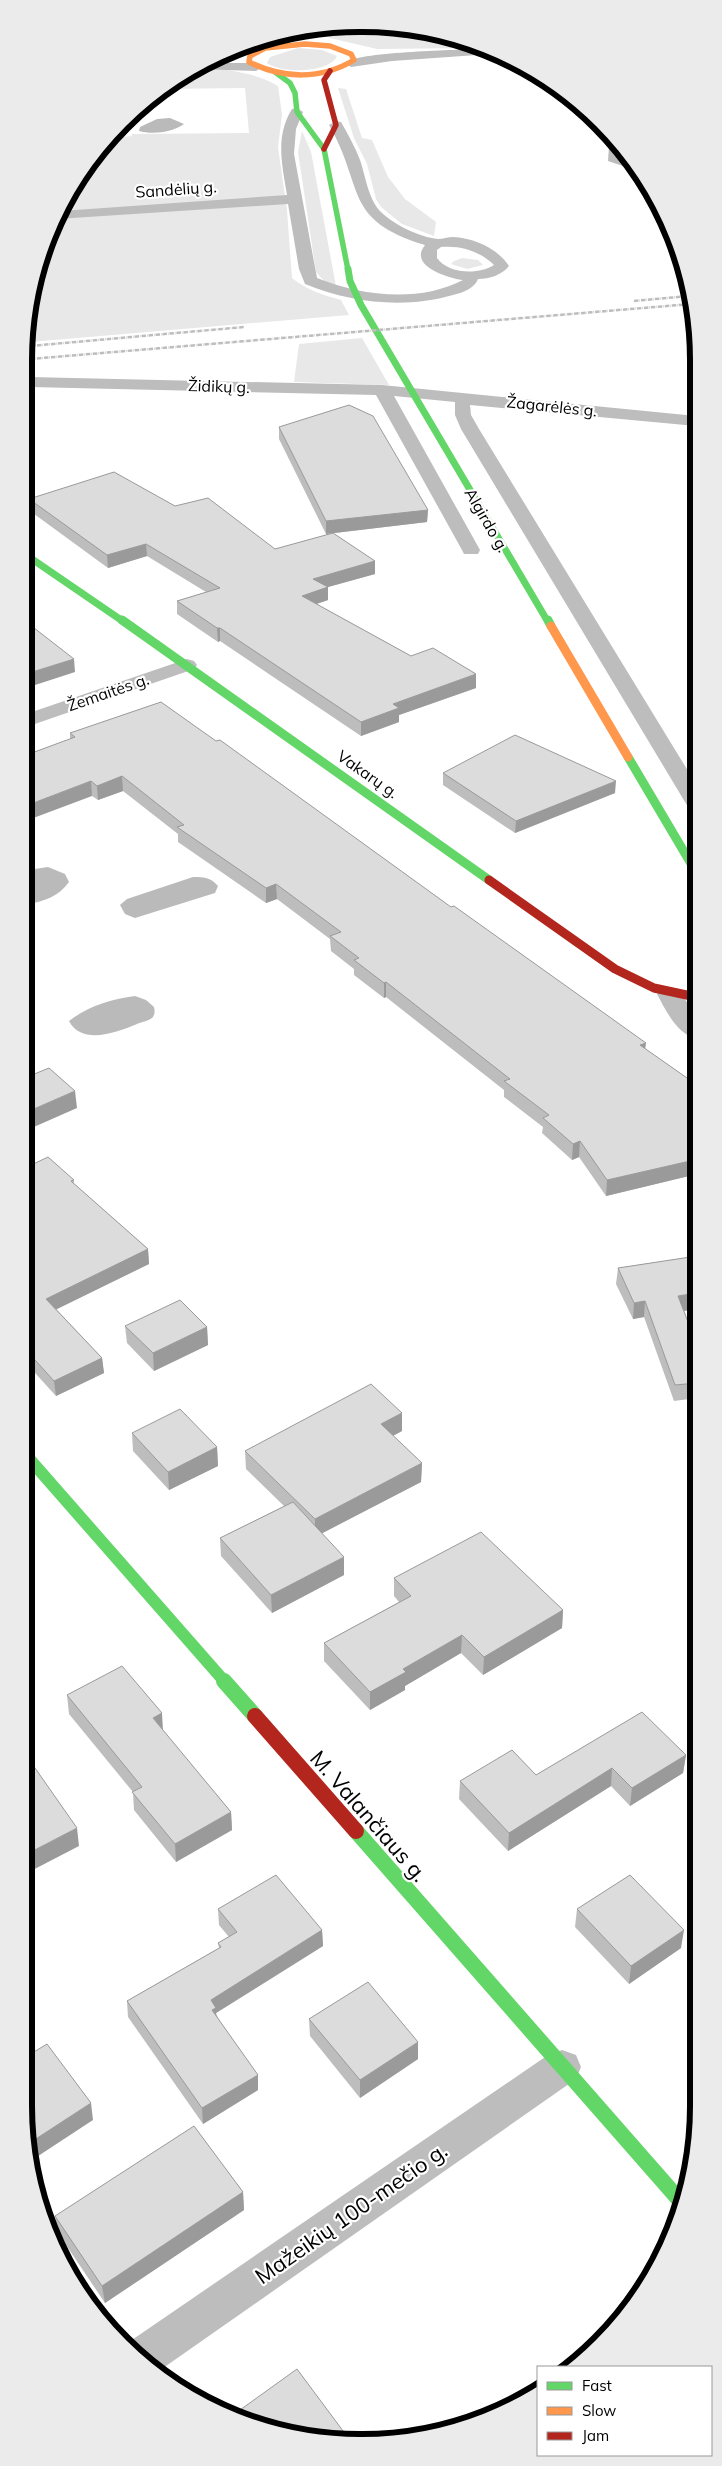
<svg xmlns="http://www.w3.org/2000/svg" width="722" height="2466" viewBox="0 0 722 2466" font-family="Mulish,sans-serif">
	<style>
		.green { fill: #e8e8e8 }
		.water { fill: #bababa }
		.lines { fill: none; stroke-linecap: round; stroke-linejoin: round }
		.street { fill: #bdbdbd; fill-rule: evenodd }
		.fast-far4 { stroke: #63d668; stroke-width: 5.5 }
		.fast-far3 { stroke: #63d668; stroke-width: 7 }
		.fast-far2 { stroke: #63d668; stroke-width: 9 }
		.fast-far1 { stroke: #63d668; stroke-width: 12 }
		.fast { stroke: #63d668; stroke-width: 16 }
		.slow-far1 { stroke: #ff974d; stroke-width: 5.5 }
		.slow { stroke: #ff974d; stroke-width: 9 }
		.jam-far2 { stroke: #b3261e; stroke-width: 5.5 }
		.jam-far1 { stroke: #b3261e; stroke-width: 9 }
		.jam { stroke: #b3261e; stroke-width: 16 }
		.rail { stroke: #bdbdbd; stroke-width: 2.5; stroke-dasharray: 4.5 1 0.5 1; stroke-linecap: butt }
		.wall { fill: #bdbdbd }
		.shaded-wall { fill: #9a9a9a }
		.building { fill: #dcdcdc; stroke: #9a9a9a }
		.labels { text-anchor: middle; stroke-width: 4.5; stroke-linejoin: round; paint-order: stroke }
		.far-street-label { font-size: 16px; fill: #000; stroke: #fff }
		.near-street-label { font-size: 22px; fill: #000; stroke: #fff }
		.rim { fill: none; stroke: #000; stroke-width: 6 }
	</style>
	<rect width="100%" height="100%" fill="#fff"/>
	<g class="green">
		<path d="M361,24l66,6 48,18 -98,1 -47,-11 -5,-4 -3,-6z"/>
		<path d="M298,48l24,2 15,6c-7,17 -56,18 -70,7l3,-6z"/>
		<path d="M209,68c22,2 50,6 69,18l4,29 -4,32 9,63 5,68c15,12 31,17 49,22l8,15 -319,27v-47l19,-63 31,-58 29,-36 23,-2v-2l117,-1 -4,-45 -81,1 28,-18 16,-1z"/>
		<path d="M338,88l8,1 16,49 10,2 16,37 17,22 31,23 -2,14 -32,-12 -21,-17 -5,-8 -9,-35 -13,-26z"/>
		<path d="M302,131l9,21 25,134 -12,-5 -8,-9 -18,-120z"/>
		<path d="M462,258l16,2 5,5 -16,4 -16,-5 3,-3z"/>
		<path d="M362,338l27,47 -95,-3 5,-38z"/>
	</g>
	<g class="water">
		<path d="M170,118l14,6c-11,8 -31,11 -45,7l1,-4 17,-8z"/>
		<path d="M48,867l17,7 4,8c-9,13 -25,20 -41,22v-34z"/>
		<path d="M193,877c11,0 17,0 25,9l-3,7 -80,25 -10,-4 -5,-9 7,-6z"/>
		<path d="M135,996l11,4 8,7c1,4 1,8 -2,11 -4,3 -11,4 -15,6 -19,8 -55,22 -68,-3 19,-15 43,-22 66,-25z"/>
	</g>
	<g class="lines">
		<g class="street">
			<path d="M476,49l15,5 -99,7 -41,6 -6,-4c10,-11 111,-13 131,-14z"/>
			<path d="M206,63h50l6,4 -6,4 -61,-2z"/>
			<path d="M297,108l6,4 -7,17 -2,25 23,124c44,18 102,25 146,2 -15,-2 -55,-14 -38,-35 -83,-25 -60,-58 -96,-120l7,-4 5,1c7,12 14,25 19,38 6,17 8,40 22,53 13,12 37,24 56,26 5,0 10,-2 15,-2 21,1 44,11 56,29 -7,9 -20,13 -31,13 -3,9 -16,14 -25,16 -49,14 -101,8 -148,-11l-6,-15 -11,-65 -231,15 4,-8 226,-16c-5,-30 -12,-59 5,-86zM441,247c19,-2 39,4 53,18 -15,10 -46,9 -57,-7v-8z"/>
			<path d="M30,377l352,8 314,31v10l-226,-21 1,10 8,14 217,355v25l-8,-2 -3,-5 -224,-373 -6,-14v-13l-61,-6 86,154 -2,4h-14l-2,-4 -86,-155 -346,-8z"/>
			<path d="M187,659l7,2 3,4 -3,4 -165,57v-13z"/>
			<path d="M669,987l9,2 19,28v22c-20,-5 -31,-28 -40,-45l3,-5z"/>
			<path d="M562,2050l14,5 5,12 -5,12 -420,294 -30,-29 422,-289z"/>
		</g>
		<path class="fast-far4" d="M275,72l15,11 5,10 2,19 27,37 24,121"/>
		<g class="fast-far3">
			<path d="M348,269l2,12 11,24 187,317"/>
			<path d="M29,557l95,65"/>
		</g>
		<g class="fast-far2">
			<path d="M122,620l367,260"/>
			<path d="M548,620l3,6"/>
			<path d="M628,757l68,115"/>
		</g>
		<path class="fast-far1" d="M26,1455l199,227"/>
		<g class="fast">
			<path d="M224,1681l31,35"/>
			<path d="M356,1831l326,372"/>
		</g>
		<path class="slow-far1" d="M305,44l25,2 21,8 3,6c-33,20 -71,19 -105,2l1,-6 15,-8z"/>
		<path class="slow" d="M551,626l77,131"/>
		<path class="jam-far2" d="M324,149l12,-24 -12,-45 6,-9"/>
		<path class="jam-far1" d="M489,880l126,89 39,19 42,9"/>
		<path class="jam" d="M255,1716l101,115"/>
		<g class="rail">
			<path d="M634,301l55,-5"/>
			<path d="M30,346l214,-19"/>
			<path d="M30,359l661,-55"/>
		</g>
	</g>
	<g class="wall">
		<path d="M618,143l17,27 -27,-9 1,-15z"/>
		<path d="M279,427l149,83 -1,12 -101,12 -47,-95z"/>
		<path d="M29,499l146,7 100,43 100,12v13l-47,13v13l-12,4 95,52 65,32 -77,27v7l-38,14 -141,-95 -2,1 -41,-28v-13l29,-9 -59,-36 -39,12 -78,-57z"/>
		<path d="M70,733l575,316 52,36v106l-8,-15 -83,20 -27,-39 -7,3 -30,-27 1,-6 -39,-30v-7l-118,-93 -2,1 -30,-23v-6l-23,-18 -1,-12 -53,-40 -11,4 -88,-61v-8l-55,-43 -25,9 -6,-4 -22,-57z"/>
		<path d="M443,773l172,20 -100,40 -72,-48z"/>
		<path d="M27,1167l47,13v4l74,65 1,15 -93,45 46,49 2,15 -48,23 -30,-33z"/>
		<path d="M697,1256v53l-13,2 13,34v53l-23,3 -30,-84 -11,2 -17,-35 2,-16z"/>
		<path d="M125,1326l82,1 1,18 -54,26 -27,-28z"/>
		<path d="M402,1413v18l-9,5 29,27 -1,19 -99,51 22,42 -72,38 -51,-57 -1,-18 64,-32 -38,-37 -1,-18z"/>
		<path d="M132,1433l85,14 1,19 -49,24 -36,-39z"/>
		<path d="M394,1578l169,32 -1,18 -79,47 -22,-22 -56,33v4l-35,20 -46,-49v-18l75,-41 -5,-6z"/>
		<path d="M67,1695l96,36 68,81 1,18 -56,32 -42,-52 -1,-18 -64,-78z"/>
		<path d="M686,1755l-3,18 -53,33 -19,-20 -103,65 -49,-52 1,-18 76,-6z"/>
		<path d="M218,1909l104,21 1,16 -107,67 1,3 41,74 -55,34 -75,-107 -1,-16 92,-53 -1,-5 11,-6 -10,-12z"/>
		<path d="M577,1909l104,39 -52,36 -54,-57z"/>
		<path d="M309,2019l109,40 -58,39 -50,-62z"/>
		<path d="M698,2022v29l-7,-7 2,-18z"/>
		<path d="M243,2192l1,18 -139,93 -47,-70 -3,-17z"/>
	</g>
	<g class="shaded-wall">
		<path d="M428,510l-1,12 -101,12v-13z"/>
		<path d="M146,544l1,12 -39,12 -1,-13z"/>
		<path d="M375,561v13l-47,13v13l-26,9v-13l11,-17z"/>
		<path d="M217,628h3v13l-2,1z"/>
		<path d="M74,659l1,13 -46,15v-14z"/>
		<path d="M476,674v14l-77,27v7l-38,14v-14l32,-18z"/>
		<path d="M122,776l1,15 -25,9 -1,-14z"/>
		<path d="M91,781l1,15 -64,24v-15z"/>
		<path d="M616,781l-1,12 -100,40 1,-12z"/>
		<path d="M276,884l1,15 -11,4v-15z"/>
		<path d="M386,982v15l-2,1v-15z"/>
		<path d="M646,1043l-2,15 -4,-13z"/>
		<path d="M75,1091l2,17 -50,22v-18z"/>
		<path d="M580,1141l-1,16 -7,3 1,-16z"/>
		<path d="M690,1161l-1,15 -83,20 1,-16z"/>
		<path d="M148,1249l1,15 -102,50 -1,-15z"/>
		<path d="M697,1293v16l-21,3 2,-16z"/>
		<path d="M645,1301l-1,16 -11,2 1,-16z"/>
		<path d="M207,1327l1,18 -54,26 -1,-18z"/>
		<path d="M102,1358l2,15 -48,23 -2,-15z"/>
		<path d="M402,1413v18l-21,11v-18z"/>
		<path d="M217,1447l1,19 -49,24 -1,-18z"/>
		<path d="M422,1463l-1,19 -106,55v-18z"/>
		<path d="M344,1557v18l-72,38 -1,-18z"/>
		<path d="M563,1610l-1,18 -79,47 1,-18z"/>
		<path d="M30,1634l3,18 -8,4v-19z"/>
		<path d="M462,1635l-1,18 -56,33v4l-35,20v-18l33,-23z"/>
		<path d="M162,1713l1,18 -10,-13z"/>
		<path d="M686,1755l-3,18 -53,33 2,-18z"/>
		<path d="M612,1768l-1,18 -103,65 1,-18z"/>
		<path d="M231,1812l1,18 -56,32 -1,-18z"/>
		<path d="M77,1828l2,18 -54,28v-19z"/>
		<path d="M322,1930l1,16 -107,67 1,11 -4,2 -2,-26z"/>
		<path d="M684,1930l-3,18 -52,36 2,-18z"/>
		<path d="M418,2042v17l-58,39v-18z"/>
		<path d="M258,2075v15l-55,34 -1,-16z"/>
		<path d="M91,2103l2,17 -64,42 -1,-18z"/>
		<path d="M243,2192l1,18 -139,93 -3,-17z"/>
	</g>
	<g class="building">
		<path d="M618,143l4,7 -13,-4z"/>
		<path d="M349,405l24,11 55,94 -102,11 -47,-94z"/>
		<path d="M114,472l61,34 33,-8 67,51 58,-16 42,28 -62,18 15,8 -26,9 109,60 22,-8 43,26 -83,30 6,4 -38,14 -141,-94h-3l-40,-27 43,-13 -74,-44 -39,11 -78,-56z"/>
		<path d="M29,624l45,35 -45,14z"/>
		<path d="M161,702l55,39 4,-1 231,167 3,-1 192,137 -6,2 57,40v87l-7,-11 -83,19 -27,-39 -7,3 -30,-26 6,-3 -45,-34 6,-2 -124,-97 -2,1 -30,-23 5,-2 -29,-22 11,-4 -65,-48 -10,4 -89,-61 7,-2 -62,-49 -25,10 -6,-5 -63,24 1,-51 46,-17 -5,-4z"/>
		<path d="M515,735l101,46 -100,40 -73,-48z"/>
		<path d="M49,1068l26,23 -48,21v-35z"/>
		<path d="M48,1157l26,23 -3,1 77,68 -102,50 56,59 -48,23 -28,-31 1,-183z"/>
		<path d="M697,1256v37l-19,3 19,49v38l-22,2 -30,-84 -11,2 -16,-35z"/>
		<path d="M180,1300l27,27 -54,26 -28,-27z"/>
		<path d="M371,1384l31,29 -21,11 41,39 -107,56 -70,-68z"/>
		<path d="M180,1409l37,38 -49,25 -36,-39z"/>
		<path d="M293,1502l51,55 -73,38 -51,-57z"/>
		<path d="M481,1532l82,78 -79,47 -22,-22 -59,34 3,3 -36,20 -46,-49 87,-47 -17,-18z"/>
		<path d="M25,1628l5,6 -5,3z"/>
		<path d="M122,1666l40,47 -9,5 78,94 -56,32 -43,-52 10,-5 -75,-92z"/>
		<path d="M642,1712l44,43 -54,33 -20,-20 -103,65 -49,-52 52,-31 24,25z"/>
		<path d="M28,1758l49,70 -52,27v-96z"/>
		<path d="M276,1875l46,55 -111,70 5,8 -4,2 46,65 -56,33 -75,-107 94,-54 -3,-4 19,-11 -19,-23z"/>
		<path d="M630,1875l54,55 -53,36 -54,-57z"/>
		<path d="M368,1982l50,60 -58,38 -51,-61z"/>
		<path d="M698,2022v9l-5,-5z"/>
		<path d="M47,2044l44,59 -63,41 -4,-39v-47z"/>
		<path d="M194,2126l49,66 -141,94 -47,-70z"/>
		<path d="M297,2369l52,70 -2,2 -8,1 -66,-11 -40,-16z"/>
	</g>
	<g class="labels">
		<g class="far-street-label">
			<text transform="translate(176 189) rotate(-4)" y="6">Sandėlių g.</text>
			<text transform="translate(219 386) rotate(2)" y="6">Židikų g.</text>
			<text transform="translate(552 406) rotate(6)" y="6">Žagarėlės g.</text>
			<text transform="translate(487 520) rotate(60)" y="6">Algirdo g.</text>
			<text transform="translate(108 692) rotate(-19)" y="6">Žemaitės g.</text>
			<text transform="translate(368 774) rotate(35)" y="6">Vakarų g.</text>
		</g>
		<g class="near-street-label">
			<text transform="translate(369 1816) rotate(49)" y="8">M. Valančiaus g.</text>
			<text transform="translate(351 2213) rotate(-35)" y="8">Mažeikių 100-mečio g.</text>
		</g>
	</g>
	<path d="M0 0H722V2466H0ZM360 32H362A328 328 0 0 1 690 360V2106A328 328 0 0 1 362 2434H360A328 328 0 0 1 32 2106V360A328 328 0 0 1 360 32Z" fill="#ebebeb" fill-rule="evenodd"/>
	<path class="rim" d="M360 32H362A328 328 0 0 1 690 360V2106A328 328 0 0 1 362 2434H360A328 328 0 0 1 32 2106V360A328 328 0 0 1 360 32Z"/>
	<rect x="537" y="2366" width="175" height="90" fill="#ffffff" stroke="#999999"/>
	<rect x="547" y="2382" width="25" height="8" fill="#63d668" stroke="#999999"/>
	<text x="582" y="2391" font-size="15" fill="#000000">Fast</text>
	<rect x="547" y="2407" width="25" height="8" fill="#ff974d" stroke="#999999"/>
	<text x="582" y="2416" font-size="15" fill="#000000">Slow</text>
	<rect x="547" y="2432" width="25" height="8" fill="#b3261e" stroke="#999999"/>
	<text x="582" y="2441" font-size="15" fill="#000000">Jam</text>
</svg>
